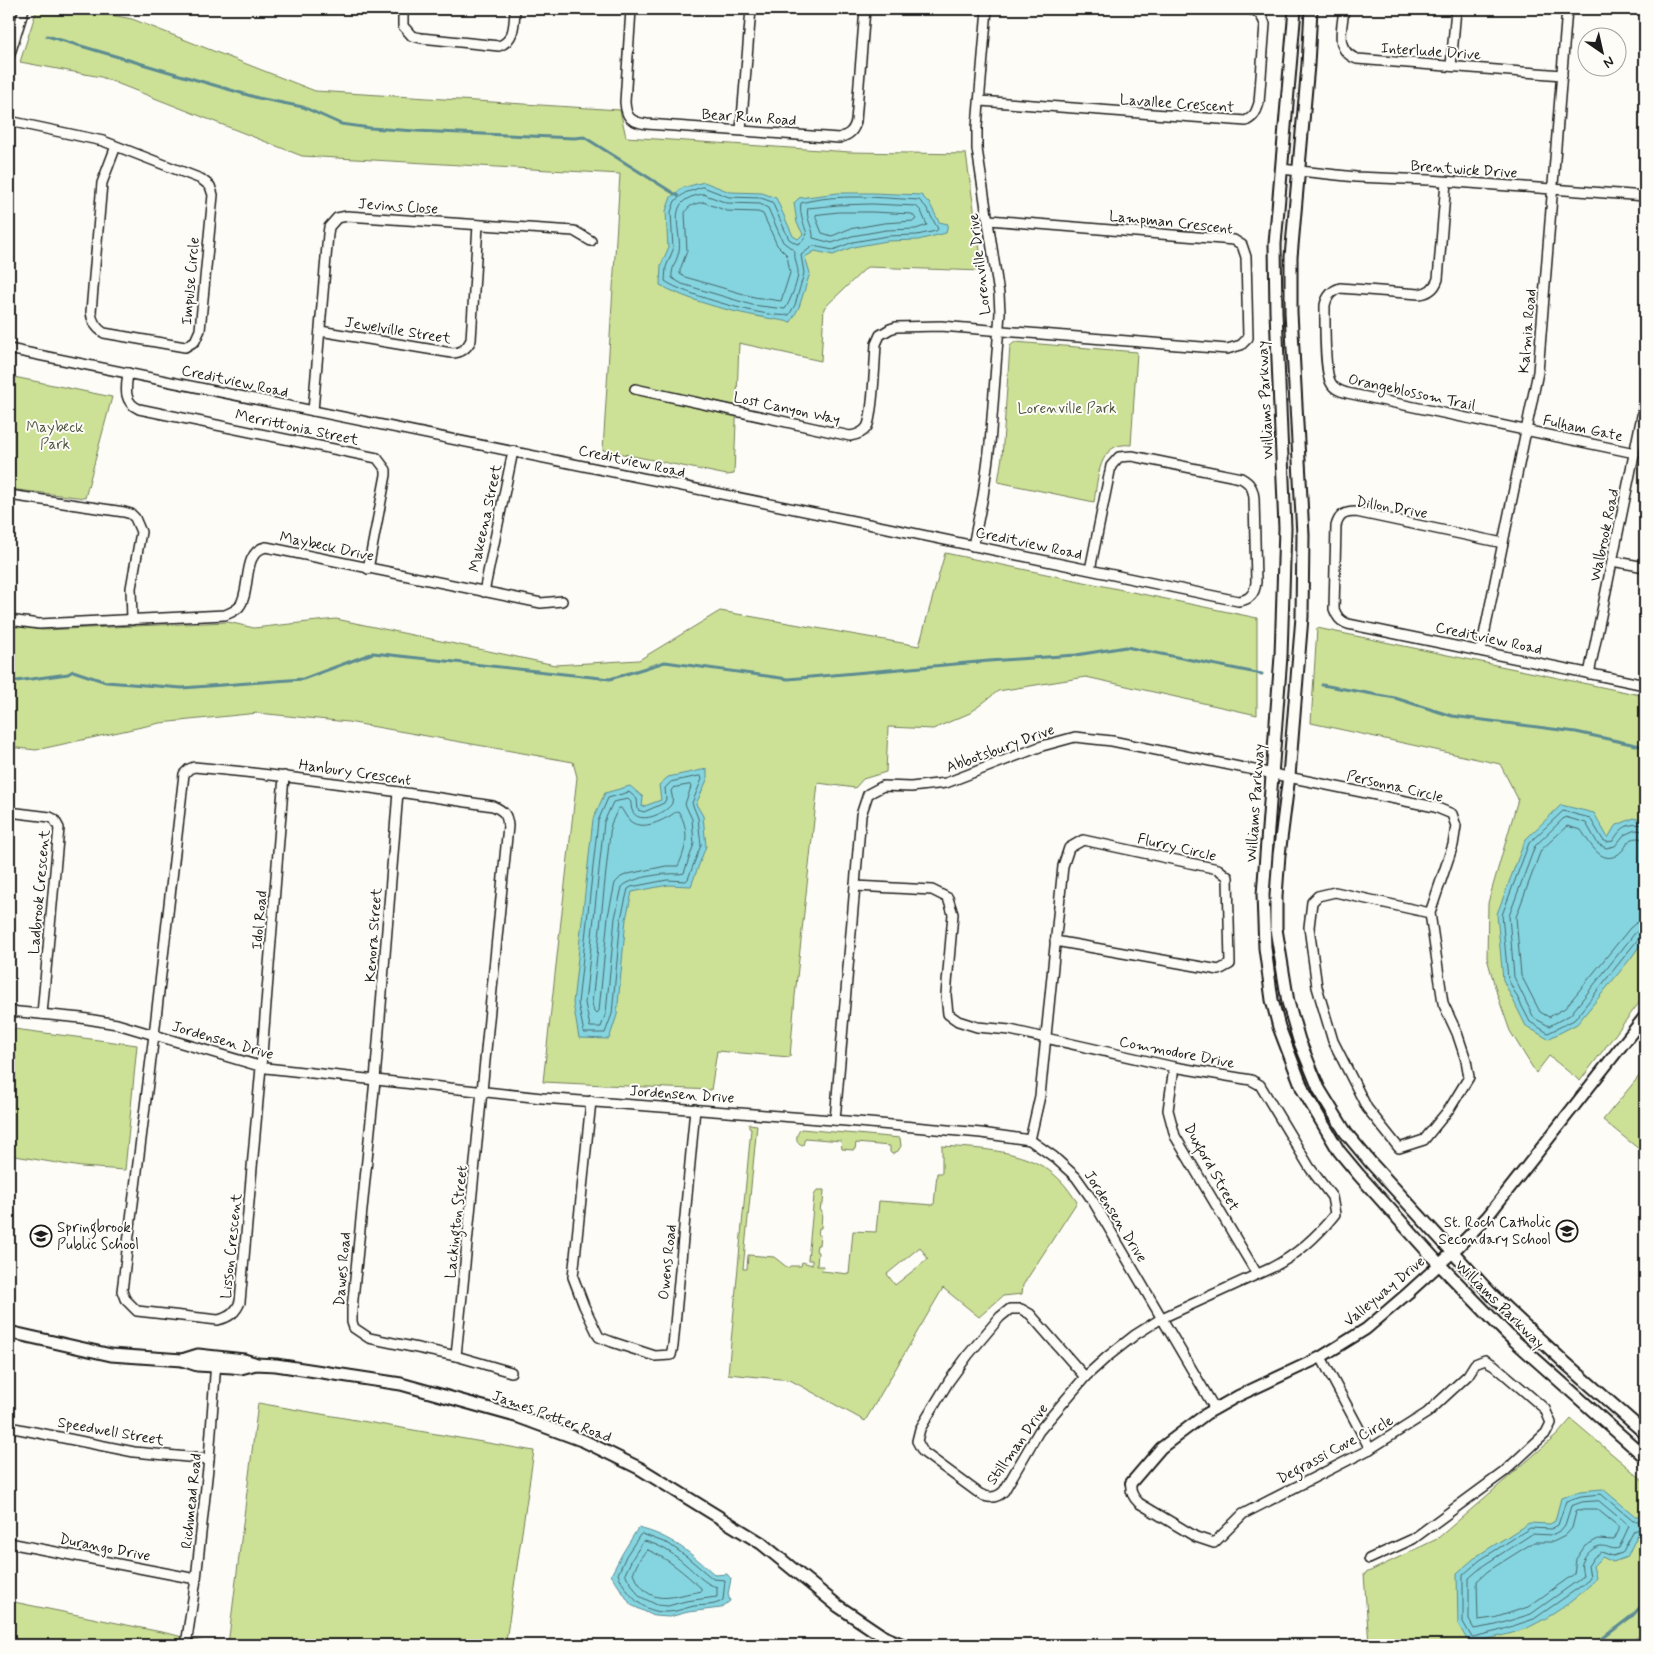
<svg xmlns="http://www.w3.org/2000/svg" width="1654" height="1654" viewBox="0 0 1654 1654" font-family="Mynerve,sans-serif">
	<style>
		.green { fill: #cce196; stroke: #747e59; fill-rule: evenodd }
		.water { fill: #85d5e0; stroke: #5b8b92 }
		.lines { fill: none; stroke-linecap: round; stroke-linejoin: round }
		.shore { stroke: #46666a; stroke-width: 1 }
		.stream { stroke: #5b8b92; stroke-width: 3 }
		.minor-casing { stroke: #1c1c1c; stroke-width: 12 }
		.tertiary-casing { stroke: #1c1c1c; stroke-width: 14 }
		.secondary-casing { stroke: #1c1c1c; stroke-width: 15 }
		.minor { stroke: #fdfcf7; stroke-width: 9 }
		.tertiary { stroke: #fdfcf7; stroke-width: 10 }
		.secondary { stroke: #fdfcf7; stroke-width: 11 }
		.labels { text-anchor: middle; stroke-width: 4; stroke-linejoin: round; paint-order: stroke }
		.street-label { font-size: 15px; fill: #1c1c1c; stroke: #fdfcf7 }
		.park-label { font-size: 15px; fill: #515741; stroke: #fdfcf7 }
		.poi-label { font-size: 15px; fill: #1c1c1c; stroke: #fdfcf7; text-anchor: end }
	</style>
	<rect width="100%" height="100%" fill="#fdfcf7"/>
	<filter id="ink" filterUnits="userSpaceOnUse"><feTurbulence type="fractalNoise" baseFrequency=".02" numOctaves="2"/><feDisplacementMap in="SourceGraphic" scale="10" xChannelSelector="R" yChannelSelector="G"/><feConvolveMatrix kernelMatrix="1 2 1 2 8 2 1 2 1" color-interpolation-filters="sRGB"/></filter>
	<g filter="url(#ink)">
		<g class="green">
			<path d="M37,9h44l51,10 183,72 305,19 6,27 224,15 116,2 17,117 -116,-4 -43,41 -3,53 -82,-18 -5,131 -7,1 -124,-25 17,-276 -318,-18 -201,-79 -81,-15z"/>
			<path d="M1015,342l122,10 -6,93c-33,-4 -33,34 -37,57l-96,-20 4,-25 8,-111z"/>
			<path d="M9,376l103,21 -27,101 -76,-9z"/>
			<path d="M945,553l312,65v97l-171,-38 -88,14 -28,22 -37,16 -45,-2 -2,45 -23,7 -8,9 -37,-5 -23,213 -5,61 -73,-6 -6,39 -168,-8 34,-305 -4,-15 -225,-40 -90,-9 -98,10 -124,27 -27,-3v-122l33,5 186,-8 26,6 82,-9 219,46 84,-5 81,-49 199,35z"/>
			<path d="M1317,628l328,68v299l-65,86 -31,-25 -13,17 -26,-42 -13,-37 -10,-36 1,-55 30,-104 -18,-35 -189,-41z"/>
			<path d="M14,1029l123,16 -12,125 -44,-3 -72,-12v-87z"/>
			<path d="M1645,1069v85l-42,-34z"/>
			<path d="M749,1124l8,1 -14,144h4l1,-14 26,2 14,11 2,-2h11l1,-4 10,3v-5h-4l6,-64 3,-6h7l-1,14h-2l-1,7h2l-1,17h-2l-1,7h2l-1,10h-2l-1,6 2,1 -1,14h6l-1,5 27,3 4,-43 23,1 3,-31 55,4 3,-32h5v-27c40,3 89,3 119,35 6,6 11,14 16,21l-54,83 -1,9 -19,2 -24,21 -36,-29 -78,133 -75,-41 -62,-6 23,-245 -2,-1zM920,1247l8,12 -33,26 -8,-11z"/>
			<path d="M801,1129l99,9 1,8 -3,5 -6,3 -2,-2v-6l-34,-3 -1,6 -2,1 -11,-1 -1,-8 -36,-3 -2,7c-9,-2 -7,-11 -2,-16z"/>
			<path d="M258,1403l276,48 -28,190 -7,4h-271z"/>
			<path d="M1571,1419l74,63v150l-19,13h-257l-5,-71 73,-35 120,-104z"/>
			<path d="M9,1601l162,33 42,11h-204z"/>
		</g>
		<g class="water">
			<path d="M704,182l26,10 32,1 14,5 17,38 5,3 5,-5 -6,-11 -3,-20 5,-5 39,-5h34l49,2 9,9 9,18 9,2 -2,9 -28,7 -31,1 -34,6 -20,8 -18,-4 -10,6 5,16 -11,34 -8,15c-45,-7 -91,-16 -131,-37l1,-20 7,-16 -2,-38 5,-14 11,-9z"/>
			<path d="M707,769v11l-11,24 7,12 3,30 -15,40 -23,-1 -36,7 -6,27 -9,96 -8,24 -30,-1 -6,-35 20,-184 12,-26 25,-7 13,11 -1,10 19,-7 -2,-15 9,-8z"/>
			<path d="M1561,805l33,8 14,25 7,-12 19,-8 11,3v117l-14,20 -54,66 -29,15 -22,-13 -23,-46 -6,-66 28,-74z"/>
			<path d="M1603,1489l32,27h9l1,15 -7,3 -11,23 -14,5 -11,-5 -9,9 3,12c-14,17 -39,35 -59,45 -19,11 -47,15 -68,20l-11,-19 -1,-51 20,-17 52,-33 21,1 5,-3 6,-23 19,-7z"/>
			<path d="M638,1528c32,7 54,26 77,47l12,-1 4,5 -3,15 2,7 -9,7 -33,4 -19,5 -15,-1 -23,-11 -20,-30 11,-21z"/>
		</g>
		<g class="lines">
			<g class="shore">
				<path d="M703,187l26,10 32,1 11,4 17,37 8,5 5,-2 5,-8c-3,-10 -8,-20 -6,-31 37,-10 80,-5 118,-3l7,7 12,22 -2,2 -19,4 -30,1 -34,6 -20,8 -20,-4 -12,9 3,18 -9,32 -6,10c-20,4 -107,-21 -124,-34l1,-14 7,-17 -2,-38 4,-11 10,-8z"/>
				<path d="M703,194l24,9 33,1 8,4 15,34 12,9c-1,8 2,13 3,20 1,8 -8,31 -13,38l-33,-4 -70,-21 -10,-6c-1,-10 5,-17 7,-27 3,-16 -10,-42 8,-52 5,-3 11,-4 16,-5z"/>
				<path d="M703,202l24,9 31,1 5,2 14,31 10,10 3,18 -9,28 -27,-4 -69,-20 -5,-3v-4l7,-19 -2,-38c3,-8 10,-9 18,-11z"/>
				<path d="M872,204l44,2 5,5 6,14 -11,4 -30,1 -34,6 -20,7 -19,-5c1,-10 -8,-19 -5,-30l30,-3z"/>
				<path d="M839,212h33l40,2 4,5 -2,2 -30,2 -35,6 -17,7 -10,-3 -6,-15v-3z"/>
				<path d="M701,776l1,3 -10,24 6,15 3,27 -13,34 -2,2 -19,-1 -36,7 -3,2 -7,29 -9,96 -7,19h-21l-6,-30 20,-182 10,-23 21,-6 8,7 1,11 6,2 20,-9 2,-4 -1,-11 6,-6z"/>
				<path d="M690,785l1,2 -6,17 7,15 2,25 -10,29c-5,2 -10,0 -16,1 -11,0 -39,5 -46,13l-7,31 -9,95 -5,14h-11l-5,-24 19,-181 9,-20 15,-3 3,3c-1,29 37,11 41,1 1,-4 0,-8 -1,-12l2,-3z"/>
				<path d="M621,808c3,4 5,9 9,13 11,9 27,2 38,-4 4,-2 7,-5 10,-6 12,17 9,37 0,55h-12l-38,8 -7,3 -6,6 -7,33 -9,95 -3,3 -2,-2 -2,-9 19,-179 7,-15z"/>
				<path d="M1645,825c-17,-2 -23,1 -32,16l-6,1 -4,-2 -13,-22 -27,-7 -34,32 -27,72 6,64 22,43 18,11 26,-13 65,-82 6,-2"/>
				<path d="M1645,831l-10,-1 -11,5 -9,11 -9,2 -8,-4 -12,-21 -21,-6 -30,29 -26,70 5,61 20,41 15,8 21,-11 65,-82 5,-3 5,-1"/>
				<path d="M1645,839c-4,0 -8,-2 -12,0 -6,1 -6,7 -10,11 -20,21 -33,-7 -42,-20l-14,-4 -26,24 -25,67 5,58 19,37 9,5 16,-9 65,-80 6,-5 9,-1"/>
				<path d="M1599,1501l30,25 -10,22c-7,2 -9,-1 -16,-2 -9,-1 -18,9 -21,17 -1,4 0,8 1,12l-3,4 -49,35 -35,11 -22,4 -5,-9v-42l15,-13 48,-31 20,1 9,-5 4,-5 6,-19 11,-4z"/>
				<path d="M1584,1509h13l22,18v3l-5,10 -16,-1 -13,7 -9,13 -2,15 -46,33 -34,11 -16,2 -1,-39 11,-10 46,-29h19l12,-6 7,-8 4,-16z"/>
				<path d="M1645,1521h-12l-32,-27 -20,2 -15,5 -8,24 -7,4 -21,-1 -50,32 -17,15v47l8,14 2,1 25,-6 36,-12 50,-35 6,-7 -2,-11 6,-9 7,-5 12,4 9,-3 12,-22 11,-4"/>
				<path d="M642,1534l27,10 18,13 26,22 12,1 -2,20c-7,6 -20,5 -29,6 -9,2 -18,6 -27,6 -24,1 -40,-17 -49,-38l8,-18 14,-21z"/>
				<path d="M644,1541c15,3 30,13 41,23 10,8 19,20 32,23v10l-31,4 -18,5 -11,-1 -18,-9 -14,-22 7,-15z"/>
				<path d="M648,1550c21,9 36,23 53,38v3c-6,2 -13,2 -19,4 -26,6 -37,2 -49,-22 4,-8 8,-19 15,-23z"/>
			</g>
			<g class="stream">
				<path d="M47,36l211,62 45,9 38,17 29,4 46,3 158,7 10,-1 94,59"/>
				<path d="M9,682l59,-8 5,-3 33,11 76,6 121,-9 70,-26 237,26 55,-17 123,17 201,-18 87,-6 50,-8 136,27"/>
				<path d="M1322,685l73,13 57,18 124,16 69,15"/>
				<path d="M1594,1645l39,-30 12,-13"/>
			</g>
			<g class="minor-casing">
				<g id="minor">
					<path d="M403,9v17l9,10 9,2 78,8c16,-6 15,-22 16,-37"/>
					<path d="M631,9l-6,93c1,16 6,20 22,22l192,14c10,-3 15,-7 17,-17l9,-112"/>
					<path d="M1344,9c-2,21 -10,41 13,50l205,16"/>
					<path d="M9,57l15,-48"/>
					<path d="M1451,66l5,-57"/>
					<path d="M980,101l266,20c9,-5 10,-9 13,-18l6,-79c-3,-8 -7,-14 -16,-15"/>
					<path d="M9,121l94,20 13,5 85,33 9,7 3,9 -13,135 -5,11 -10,6 -81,-14c-8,-5 -12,-11 -13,-21l11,-129 14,-37"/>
					<path d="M741,130l10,-121"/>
					<path d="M1281,169l75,8 73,3 216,16"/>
					<path d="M1446,182l-8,97c-3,9 -9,14 -19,15l-79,-6c-9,3 -13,8 -15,17 0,16 -1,67 6,78 3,6 9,8 16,10l288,60"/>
					<path d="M320,331l132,22c10,0 15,-5 19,-13l7,-115"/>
					<path d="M9,349l879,179 350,73c12,-1 17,-8 18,-19l-2,-84c-1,-10 -4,-15 -13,-20l-109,-22 -13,1 -8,9 -21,104"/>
					<path d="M128,373c-2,15 -5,29 11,36l238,49 9,12v5l-18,94"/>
					<path d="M635,389l215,47c7,-1 13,-3 17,-9 6,-10 8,-68 9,-83l4,-9 10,-6 6,-2 45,-1 286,23 14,-4 7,-7 -2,-81 -4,-12 -8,-5 -245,-20"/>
					<path d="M313,411l15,-177 1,-7 8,-9 10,-2 227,15 17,10"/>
					<path d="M9,495l115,17 7,2 4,4 6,14 -10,56 1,32"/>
					<path d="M1503,543l-147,-31c-12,0 -17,3 -20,14l-2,83c3,8 6,12 14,15l297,61"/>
					<path d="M973,546l10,-50 7,-52 10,-131 -1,-19 -22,-145v-22l10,-118"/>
					<path d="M1612,561l33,6"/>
					<path d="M484,592l29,-141"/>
					<path d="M9,620l30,4 186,-9c5,-2 10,-4 14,-8 13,-16 2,-55 27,-60l275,56 21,-2"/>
					<path d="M1481,650l57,-278 29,-363"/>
					<path d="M1589,674l56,-273"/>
					<path d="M284,776l-23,291 -21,235c-4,10 -10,15 -22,18l-81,-9 -12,-12 -3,-8 32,-256 30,-261 5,-5 5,-2c100,9 200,24 299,39 11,5 14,8 15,20l-52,530"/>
					<path d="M398,792l-23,288 -23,229v13l2,6 15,10 87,18 55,16"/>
					<path d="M9,812l41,5 4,2 5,9 -17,186"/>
					<path d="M855,886l77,4 16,8 5,16 -7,81 2,19 10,7 19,6 33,3 164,37 77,13 9,5 50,83 22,29 3,17c-18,23 -38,41 -64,54l-109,50 -27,17 -28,22 -22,20"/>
					<path d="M9,1011l72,7 36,6 149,44 276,30 304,23 135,12 49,7 24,17 22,20 17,24 122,208"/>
					<path d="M1174,1067l-6,43 7,26 82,138"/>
					<path d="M591,1101l-18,176 11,29 15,31 13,5 43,14 16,-1 2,-9 22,-237"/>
					<path d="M835,1120l26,-305 7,-21 15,-8 28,1 35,-4 96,-37 33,-9 37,4 323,66 17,7 4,12 -3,19 -23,68 13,90 14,30 9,27 3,17 -19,31 -26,32 -25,8 -32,-40 -34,-67 -16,-54 -8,-60 3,-25 6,-6 17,-4 95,21"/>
					<path d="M1030,1140l10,-44 23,-230 6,-18 14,-8 135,29 10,8 2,87 -11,6 -164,-29"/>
					<path d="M1010,1309h11l9,5 55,63 -46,54 -35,60c-7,7 -15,8 -24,3l-57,-42 -6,-11 3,-12 29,-48 19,-26 32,-38z"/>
					<path d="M1321,1357l49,92"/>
					<path d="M9,1427l125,25 75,7"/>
					<path d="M1131,1483c-1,9 2,14 8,20l57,34 18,6 29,-29 127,-65 57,-36 41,-38 7,-11 10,-4 9,5 51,44 6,14 -5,10 -42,39 -91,67 -44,20"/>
					<path d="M9,1543l187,36"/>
					<path d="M186,1645l10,-66 13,-120 7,-98"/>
				</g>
			</g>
			<g class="tertiary-casing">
				<path id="tertiary" d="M1131,1483l30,-35 45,-34 32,-18 83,-39 45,-28 42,-36 44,-40 35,-36 158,-201"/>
			</g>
			<g class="secondary-casing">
				<g id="secondary">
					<path d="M1295,9l-20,235 1,68 9,216 -4,128 -18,239 2,53 7,52 7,27 24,63 36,61 20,24 80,89 68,70 138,123"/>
					<path d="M1311,9l-3,56 -17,192v55l12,223 -1,82 -13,159 -10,79 -3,41v33l12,73 11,38 20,49 27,44 25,30 121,132 70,65 83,73"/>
					<path d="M9,1332l102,23 71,5 15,5 35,2 9,1 15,-4 20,1 125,19 118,33 65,24 55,27 122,75 77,63 46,31 19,8"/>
					<path d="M182,1360l16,-5 46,5 10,3"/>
				</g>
			</g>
			<use href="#minor" class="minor"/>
			<use href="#tertiary" class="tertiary"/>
			<use href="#secondary" class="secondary"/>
		</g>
	</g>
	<defs>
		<g id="school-ring" transform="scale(1.125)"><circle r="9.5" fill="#fdfcf7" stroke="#1c1c1c" stroke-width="1.5"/><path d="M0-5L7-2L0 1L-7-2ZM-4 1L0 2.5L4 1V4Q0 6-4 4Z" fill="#1c1c1c"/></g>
	</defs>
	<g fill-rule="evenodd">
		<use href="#school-ring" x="1567" y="1231"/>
		<use href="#school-ring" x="41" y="1236"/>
	</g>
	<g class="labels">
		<g class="street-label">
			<text transform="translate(1431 51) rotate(4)" y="5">Interlude Drive</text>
			<text transform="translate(1177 103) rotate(4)" y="5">Lavallee Crescent</text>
			<text transform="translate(749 117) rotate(4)" y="5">Bear Run Road</text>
			<text transform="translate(1464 169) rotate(4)" y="5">Brentwick Drive</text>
			<text transform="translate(398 206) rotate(4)" y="5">Jevins Close</text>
			<text transform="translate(1171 222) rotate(6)" y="5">Lampman Crescent</text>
			<text transform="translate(979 264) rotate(-97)" y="5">Lorenville Drive</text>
			<text transform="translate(190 281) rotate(-85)" y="5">Impulse Circle</text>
			<text transform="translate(398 330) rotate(9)" y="5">Jewelville Street</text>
			<text transform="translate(1527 331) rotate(-85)" y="5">Kalmia Road</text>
			<text transform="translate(235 381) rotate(12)" y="5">Creditview Road</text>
			<text transform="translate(1412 392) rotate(12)" y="5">Orangeblossom Trail</text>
			<text transform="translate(1265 400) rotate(-93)" y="5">Williams Parkway</text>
			<text transform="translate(787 408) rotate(12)" y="5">Lost Canyon Way</text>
			<text transform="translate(297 427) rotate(12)" y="5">Merrittonia Street</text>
			<text transform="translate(1583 428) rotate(12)" y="5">Fulham Gate</text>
			<text transform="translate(632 461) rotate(12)" y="5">Creditview Road</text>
			<text transform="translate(1392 507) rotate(10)" y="5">Dillon Drive</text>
			<text transform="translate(485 518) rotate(-78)" y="5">Makeena Street</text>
			<text transform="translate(1604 535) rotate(-78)" y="5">Walbrook Road</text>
			<text transform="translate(1029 543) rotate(12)" y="5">Creditview Road</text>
			<text transform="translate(327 546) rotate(12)" y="5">Maybeck Drive</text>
			<text transform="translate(1489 638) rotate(12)" y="5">Creditview Road</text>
			<text transform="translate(1000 748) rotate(-20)" y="5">Abbotsbury Drive</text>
			<text transform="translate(355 772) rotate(8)" y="5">Hanbury Crescent</text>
			<text transform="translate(1395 786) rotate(13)" y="5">Personna Circle</text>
			<text transform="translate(1255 803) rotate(-86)" y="5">Williams Parkway</text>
			<text transform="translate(1177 847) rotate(13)" y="5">Flurry Circle</text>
			<text transform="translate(39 892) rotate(-85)" y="5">Ladbrook Crescent</text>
			<text transform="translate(259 920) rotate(-85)" y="5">Idol Road</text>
			<text transform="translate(373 935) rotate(-86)" y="5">Kenora Street</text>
			<text transform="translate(223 1040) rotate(16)" y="5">Jordensen Drive</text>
			<text transform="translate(1177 1052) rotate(11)" y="5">Commodore Drive</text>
			<text transform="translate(682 1094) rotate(4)" y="5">Jordensen Drive</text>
			<text transform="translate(1212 1167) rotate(61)" y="5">Duxford Street</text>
			<text transform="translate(1116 1216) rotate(58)" y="5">Jordensen Drive</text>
			<text transform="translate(456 1222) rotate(-84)" y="5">Lackington Street</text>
			<text transform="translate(231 1246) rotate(-84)" y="5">Lisson Crescent</text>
			<text transform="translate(667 1262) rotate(-84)" y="5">Owens Road</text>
			<text transform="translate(342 1269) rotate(-85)" y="5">Dawes Road</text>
			<text transform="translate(1384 1291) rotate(-40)" y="5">Valleyway Drive</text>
			<text transform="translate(1500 1304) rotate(45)" y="5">Williams Parkway</text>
			<text transform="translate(552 1416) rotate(20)" y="5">James Potter Road</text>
			<text transform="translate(111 1431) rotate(10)" y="5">Speedwell Street</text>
			<text transform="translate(1017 1444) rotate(-55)" y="5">Stillman Drive</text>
			<text transform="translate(1335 1449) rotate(-28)" y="5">Degrassi Cove Circle</text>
			<text transform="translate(191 1501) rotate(-84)" y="5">Richmead Road</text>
			<text transform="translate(105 1547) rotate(11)" y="5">Durango Drive</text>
		</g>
		<g class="park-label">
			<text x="1067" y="413">Lorenville Park</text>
			<text x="55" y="432">Maybeck<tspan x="55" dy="17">Park</tspan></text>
		</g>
		<g class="poi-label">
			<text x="1551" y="1227">St. Roch Catholic<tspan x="1551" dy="17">Secondary School</tspan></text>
			<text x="57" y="1232" text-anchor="start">Springbrook<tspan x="57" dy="17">Public School</tspan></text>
		</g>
	</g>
	<rect width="1654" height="1654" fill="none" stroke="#fdfcf7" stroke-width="30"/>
	<rect x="15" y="15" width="1624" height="1624" fill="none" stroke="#1c1c1c" stroke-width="2" filter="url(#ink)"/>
	<g transform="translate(1602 52) rotate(146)"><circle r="24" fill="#fdfcf7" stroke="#a3a29f"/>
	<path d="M0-4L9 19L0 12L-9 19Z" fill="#1c1c1c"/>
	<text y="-8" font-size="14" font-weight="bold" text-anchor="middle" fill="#1c1c1c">N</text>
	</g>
</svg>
